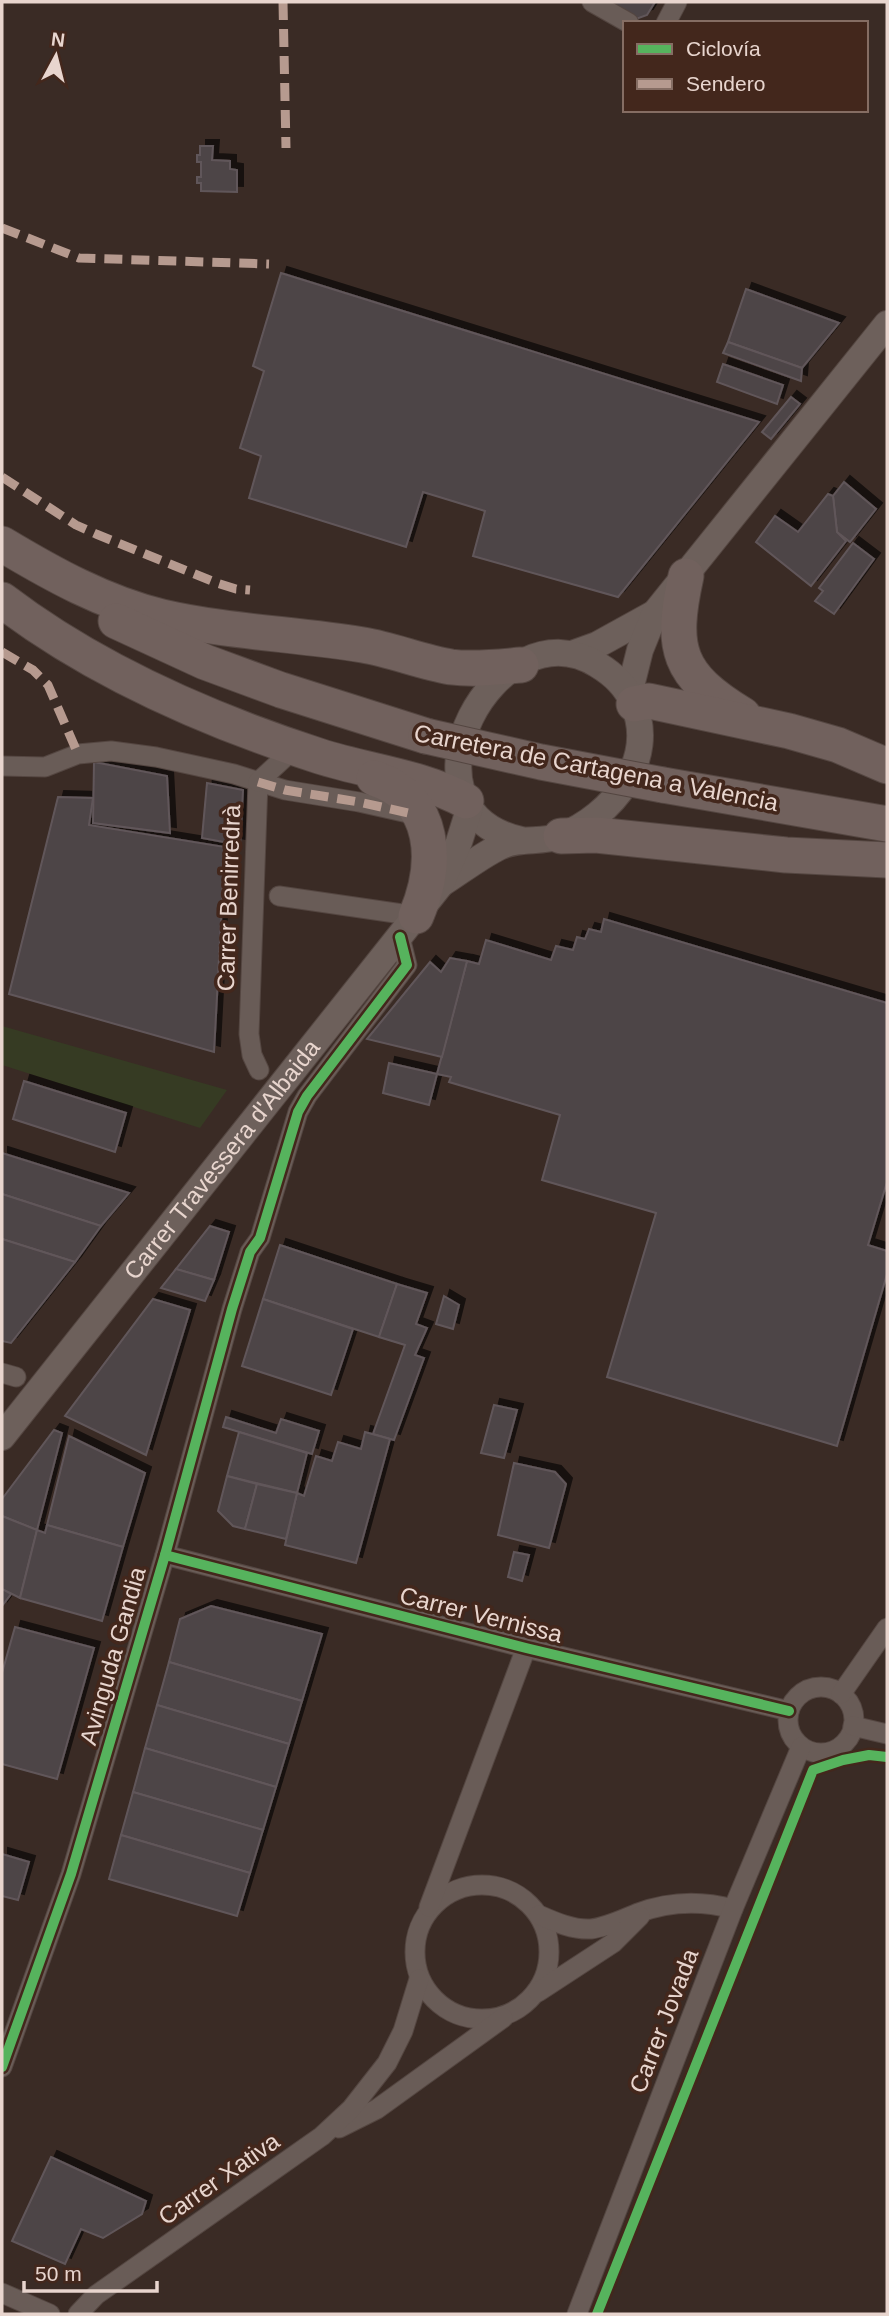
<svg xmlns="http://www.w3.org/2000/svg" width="889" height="2316" viewBox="0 0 889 2316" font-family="Helvetica,sans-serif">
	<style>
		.green { fill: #363b23 }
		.building { fill: #4e4447; stroke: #61575a; stroke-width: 2; filter: url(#shadow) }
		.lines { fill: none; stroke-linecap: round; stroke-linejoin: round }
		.street-casing { stroke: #544641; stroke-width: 21 }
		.secondary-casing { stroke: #544641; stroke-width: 28 }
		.highway-casing { stroke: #544641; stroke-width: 37 }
		.street { stroke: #695c57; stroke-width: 19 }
		.secondary { stroke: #6d605b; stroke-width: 26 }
		.highway { stroke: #71615d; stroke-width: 35 }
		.highway-bridge-casing { stroke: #544641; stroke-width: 37; stroke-linecap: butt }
		.highway-bridge { stroke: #71615d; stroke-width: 35 }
		.quiet { stroke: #b69a8f; stroke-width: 9; stroke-dasharray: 18 9; stroke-linecap: butt }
		.cycleway-casing { stroke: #43271c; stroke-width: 15 }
		.cycleway { stroke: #56b35d; stroke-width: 10 }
		.labels { text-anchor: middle; stroke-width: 7; stroke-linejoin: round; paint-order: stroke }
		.street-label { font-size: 24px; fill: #e8d5ce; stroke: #43271c }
	</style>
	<defs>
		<filter id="shadow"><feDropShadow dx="6" dy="-6" stdDeviation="0" flood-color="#0009"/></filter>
	</defs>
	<rect width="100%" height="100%" fill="#3a2b25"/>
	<path class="green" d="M2,1026l225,64 -27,38 -198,-63z"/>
	<g class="building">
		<path d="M605,2h50l-8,13 -11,4z"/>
		<path d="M200,146h13l-1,14 18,1v8l7,1v22l-36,-1v-8h-4v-6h4v-15h-4v-7h3z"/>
		<path d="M281,273l478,149 -141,175 -145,-41 12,-45 -62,-19 -17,55 -157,-49 12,-42 -21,-8 24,-77 -11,-5z"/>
		<path d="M746,289l93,34 -37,45 -74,-26z"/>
		<path d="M728,342l74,26 -1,13 -78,-28z"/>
		<path d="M723,364l60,21 -6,19 -60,-22z"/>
		<path d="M791,397l9,7 -29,35 -9,-7z"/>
		<path d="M844,482l32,27 -26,33 -13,-10 -4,-36z"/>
		<path d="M828,494l5,2 4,36 9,9 -35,45 -55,-44 19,-26 23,16z"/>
		<path d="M853,543l21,16 -40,55 -19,-13 8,-10 -4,-3z"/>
		<path d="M94,762l73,14 3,57 -77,-10z"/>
		<path d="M207,783l36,7 -3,55 -38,-7z"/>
		<path d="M58,797l35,1 -4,27 136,22 -11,205 -205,-58z"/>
		<path d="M604,919l283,84v179l-19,63 19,6v23l-50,172 -230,-69 49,-164 -114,-33 18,-65 -111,-33 2,-5 -14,-3 30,-113 12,3 7,-24 65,20 5,-14 17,4 4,-13 8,2 4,-10 12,3z"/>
		<path d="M450,958l17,3 -25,96 -75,-18 63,-77 11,10z"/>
		<path d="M389,1063l48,11 -8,31 -46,-12z"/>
		<path d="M24,1081l102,32 -11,39 -102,-33z"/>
		<path d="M2,1153l127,40 -28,33 -99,-32z"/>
		<path d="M2,1194l99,32 -26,36 -73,-23z"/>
		<path d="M210,1226l19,6 -15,48 -38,-11z"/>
		<path d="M2,1239l73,23 -64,81 -9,-2z"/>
		<path d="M280,1245l117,39 -18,53 -116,-38z"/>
		<path d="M176,1269l38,11 -9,21 -44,-13z"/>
		<path d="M397,1284l30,9 -11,31 11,4 -12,27 9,3 -30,82 -21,-6 32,-89 -26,-8z"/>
		<path d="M444,1296l15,9 -6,24 -17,-5z"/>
		<path d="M153,1299l37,11 -44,145 -81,-39z"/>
		<path d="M263,1299l90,30 -22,66 -89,-29z"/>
		<path d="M494,1405l23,5 -13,48 -23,-5z"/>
		<path d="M226,1417l50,16 5,-14 38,12 -7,23 -89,-27z"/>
		<path d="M54,1430l8,3 -25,97 -35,-14v-17z"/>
		<path d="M239,1432l68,21 -10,40 -70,-17z"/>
		<path d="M365,1432l25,7 -34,124 -71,-18 12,-52 7,3 12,-40 16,5 6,-19 23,7z"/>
		<path d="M69,1436l76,37 -22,74 -76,-22z"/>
		<path d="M514,1463l41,9 11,12 -17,64 -51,-13z"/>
		<path d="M227,1476l30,8 -12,45 -12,-3 -15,-15z"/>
		<path d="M257,1484l40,9 -11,46 -41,-10z"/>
		<path d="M2,1516l35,14 -17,68 -18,-9z"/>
		<path d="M47,1525l76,22 -21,74 -82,-23 17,-68 8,3z"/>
		<path d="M514,1552l15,3 -7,26 -14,-4z"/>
		<path d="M2,1589l9,5 -9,12z"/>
		<path d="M211,1606l111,28 -20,67 -133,-39 11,-43z"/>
		<path d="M15,1627l79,21 -37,131 -55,-15v-91z"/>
		<path d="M169,1662l133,39 -13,43 -132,-39z"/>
		<path d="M157,1705l132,39 -13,43 -131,-39z"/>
		<path d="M145,1748l131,39 -13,43 -130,-38z"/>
		<path d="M133,1792l130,38 -13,43 -129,-38z"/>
		<path d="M121,1835l129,38 -13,43 -128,-37z"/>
		<path d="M2,1854l27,8 -11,38 -16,-4z"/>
		<path d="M51,2157l95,44 -4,13 -39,24 -22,-9 -16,35 -53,-23z"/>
	</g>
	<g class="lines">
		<g class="street-casing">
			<g id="street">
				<path d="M592,2l37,21"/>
				<path d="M666,23l11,-21"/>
				<path d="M2,766l43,1 33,-13 33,-3 45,6 78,17 51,16 74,12 49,11"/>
				<path d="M258,782l-9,252 3,21 7,15"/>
				<path d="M258,782l37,-34"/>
				<path d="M279,896l137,20"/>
				<path d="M2,1373l14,4"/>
				<path d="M165,1555l361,93 263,63"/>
				<circle cx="821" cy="1720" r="33"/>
				<path d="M841,1694l46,-66"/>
				<path d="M853,1726l34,8"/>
				<circle cx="482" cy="1952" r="67"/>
				<path d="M429,1907l97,-259"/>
				<path d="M539,1915c16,7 34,15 52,14 16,-2 32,-10 47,-16 32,-12 62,-13 95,-4"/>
				<path d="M538,1992l75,-49 27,-27"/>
				<path d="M2,2067l69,-193 94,-319 67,-246 18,-57 10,-14 38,-126 9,-16 100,-131 -7,-28"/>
				<path d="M339,2128l38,-19 126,-91"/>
				<path d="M2,2293l48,21"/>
				<path d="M78,2314l18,-19 226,-159 29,-27 36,-46 16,-32 16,-52"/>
				<path d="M577,2314l156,-405 68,-162"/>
			</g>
		</g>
		<g class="secondary-casing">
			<g id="secondary">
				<path d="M572,654l25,-9 58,-32"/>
				<path d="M629,694l11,-44 15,-37 232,-289"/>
				<path d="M441,884c19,-12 38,-27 58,-37 20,-10 41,-4 62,-11 51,-20 97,-77 72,-133 -7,-17 -20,-29 -35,-38 -100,-64 -213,144 -77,175"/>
				<path id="s1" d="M2,1437l439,-553 18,-42 11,-35"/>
			</g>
		</g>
		<g class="highway-casing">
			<g id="highway">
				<path d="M2,544c50,30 102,59 160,73 65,15 135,17 201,28 30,5 58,17 88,22 23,3 47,0 70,-2"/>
				<path d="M686,576c-16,73 -9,99 57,139"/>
				<path d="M2,600c93,71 206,120 317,156 50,16 100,20 147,45"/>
				<path d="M116,621l89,41 76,28 145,46"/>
				<path d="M634,704l15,-3 140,30 49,14 49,21"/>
				<path d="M374,778c64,21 64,86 42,138"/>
				<path d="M663,785l224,39"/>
				<path d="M561,836l35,-1 190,20 101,5"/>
			</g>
		</g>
		<use href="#street" class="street"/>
		<use href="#secondary" class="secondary"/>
		<use href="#highway" class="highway"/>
		<g class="highway-bridge-casing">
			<path id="highway-bridge" d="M426,736l115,26 122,23"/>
		</g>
		<use href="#highway-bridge" class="highway-bridge"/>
		<g class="quiet">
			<path d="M283,2l3,146"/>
			<path d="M2,228l77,30 190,6"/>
			<path d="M2,477l74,48 20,9 121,49 19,6 14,1"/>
			<path d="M2,652l31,18 15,15 30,69"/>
			<path d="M258,782l27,8 74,12 49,11"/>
		</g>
		<g class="cycleway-casing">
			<g id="cycleway">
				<path d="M165,1555l361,93 263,63"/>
				<path d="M2,2067l69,-193 94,-319 67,-246 18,-57 10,-14 38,-126 9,-16 100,-131 -7,-28"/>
				<path d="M597,2314l216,-544 30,-10 26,-5 18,2"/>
			</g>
		</g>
		<use href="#cycleway" class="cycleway"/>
	</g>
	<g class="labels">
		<g class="street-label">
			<text transform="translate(596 768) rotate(11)" y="8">Carretera de Cartagena a Valencia</text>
			<text transform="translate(229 898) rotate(-88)" y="8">Carrer Benirredrà</text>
			<text dy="8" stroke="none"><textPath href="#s1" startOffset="354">Carrer Travessera d'Albaida</textPath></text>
			<text transform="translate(481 1615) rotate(14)" y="8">Carrer Vernissa</text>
			<text transform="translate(113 1656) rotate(-74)" y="8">Avinguda Gandia</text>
			<text transform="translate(664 2021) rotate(-69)" y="8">Carrer Jovada</text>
			<text transform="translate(219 2179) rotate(-35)" y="8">Carrer Xativa</text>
		</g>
	</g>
	<rect width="889" height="2316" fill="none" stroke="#e8d5ce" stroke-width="7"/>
	<rect x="623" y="21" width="245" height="91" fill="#43271c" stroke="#856d63" stroke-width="2"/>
	<rect x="637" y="44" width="35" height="10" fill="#56b35d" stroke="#856d63" stroke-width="2"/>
	<text x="686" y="56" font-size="21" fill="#e8d5ce">Ciclovía</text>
	<rect x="637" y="79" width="35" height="10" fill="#b69a8f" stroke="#856d63" stroke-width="2"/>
	<text x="686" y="91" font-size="21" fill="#e8d5ce">Sendero</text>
	<g transform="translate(56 56) rotate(7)" stroke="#43271c" stroke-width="5" paint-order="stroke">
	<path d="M0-5L12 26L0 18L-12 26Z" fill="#e8d5ce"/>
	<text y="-10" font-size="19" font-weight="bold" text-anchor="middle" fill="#e8d5ce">N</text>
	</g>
	<path d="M24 2281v10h133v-10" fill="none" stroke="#e8d5ce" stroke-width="3.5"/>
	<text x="35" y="2281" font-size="21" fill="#e8d5ce" stroke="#43271c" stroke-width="5" paint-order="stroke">50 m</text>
</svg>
